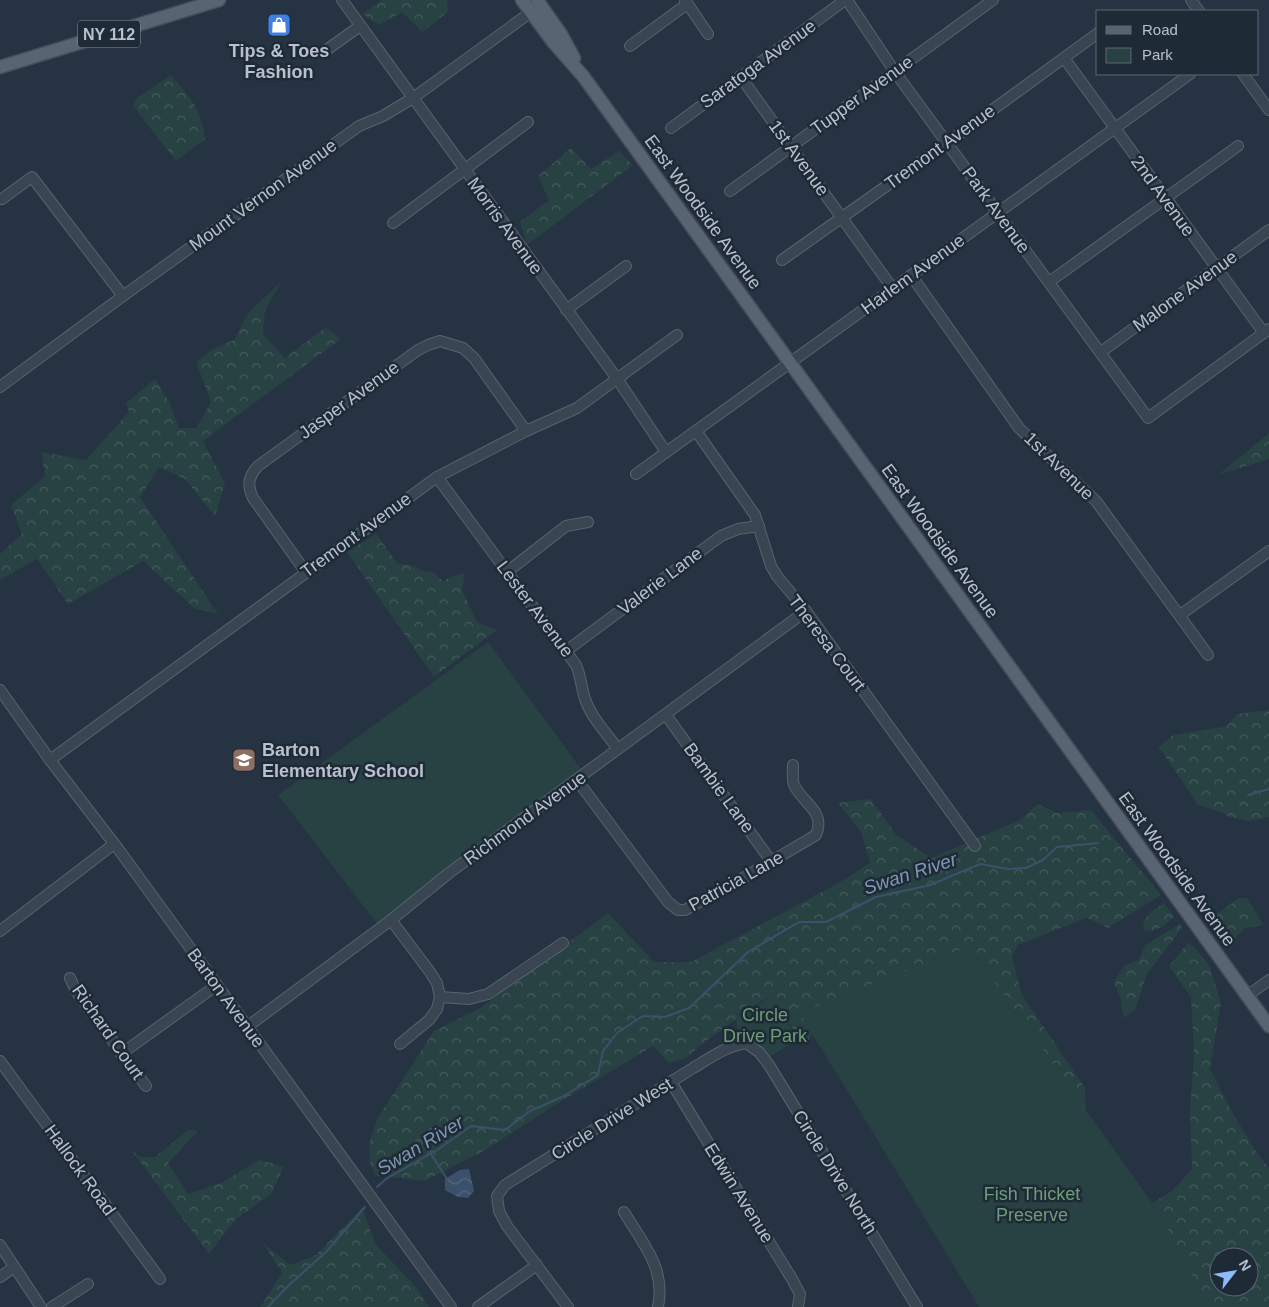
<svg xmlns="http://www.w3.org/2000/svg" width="1269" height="1307" viewBox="0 0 1269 1307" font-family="Helvetica,sans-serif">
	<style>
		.forest { fill: url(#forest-crowns); fill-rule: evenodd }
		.green { fill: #284143 }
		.water { fill: url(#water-waves) }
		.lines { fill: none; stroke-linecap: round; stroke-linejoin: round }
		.stream { stroke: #3b516b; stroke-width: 2 }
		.minor-casing { stroke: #58636f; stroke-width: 12 }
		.major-casing { stroke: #444e5b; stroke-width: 15 }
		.minor { stroke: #3a4552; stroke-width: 10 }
		.major { stroke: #586472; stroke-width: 12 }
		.labels { text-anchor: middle; stroke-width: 5; stroke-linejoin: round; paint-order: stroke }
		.shield { fill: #1f2a37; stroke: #89939f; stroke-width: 1 }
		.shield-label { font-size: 16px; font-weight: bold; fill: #b7c0cc }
		.poi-label { font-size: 18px; font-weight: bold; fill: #b7c0cc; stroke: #1f2a37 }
		.street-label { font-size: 18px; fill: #b7c0cc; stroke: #1f2a37 }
		.park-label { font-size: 18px; fill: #6e9d77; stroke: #1f2a37 }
		.water-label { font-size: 19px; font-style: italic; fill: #7e97b3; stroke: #1f2a37 }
	</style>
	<defs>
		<pattern id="forest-crowns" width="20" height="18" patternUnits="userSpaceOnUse" patternTransform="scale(1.25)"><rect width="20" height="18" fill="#284143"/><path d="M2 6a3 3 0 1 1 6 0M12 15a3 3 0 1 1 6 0" fill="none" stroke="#455b5d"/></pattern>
		<pattern id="water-waves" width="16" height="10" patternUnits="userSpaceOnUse" patternTransform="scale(1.25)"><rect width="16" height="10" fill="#3b516b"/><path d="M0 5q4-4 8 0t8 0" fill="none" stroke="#55687f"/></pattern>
	</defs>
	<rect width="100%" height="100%" fill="#263342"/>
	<g class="forest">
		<path d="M382,0h65l1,12 -26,20 -20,-20 -23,13 -17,-11z"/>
		<path d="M171,75c19,23 31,34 34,64l-29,22 -43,-55 4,-8z"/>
		<path d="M571,148l20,21 28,-18 14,14 -106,80 -7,-23 29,-22 -11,-24z"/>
		<path d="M282,281l-17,29 -2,24 22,24 41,-31 15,12 -138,102 22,42 -10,33 -30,-37 -26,-12 -19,30 78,117 -24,-6 -51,-47 -75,43 -31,-45 -37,21v-26l22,-20 -11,-29 34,-29 -4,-24 45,8 43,-48 -3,-9 29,-24 14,23 10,26h17l15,-26 -15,-40 15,-12 23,-10 14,-27z"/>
		<path d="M1269,433v26l-51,16 44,-36z"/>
		<path d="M376,534l22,30 14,1 11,6 10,1 10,9 12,-6 10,-2 -3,17 15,32 20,8 -63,47 -87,-125z"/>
		<path d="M1269,710v107l-19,4 -21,-4 -8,-5 -23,-7 -39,-58 14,-12 54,-9 10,-12z"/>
		<path d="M871,799l25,36 35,23 89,-38 18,-16 19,9 34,-3 70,85 -53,33 -22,-10 -68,27 -6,12 10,38 63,93 1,63 58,57 28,-17 20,-22 -2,-58 4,-57 -3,-57 -22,-31 20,-24 20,22 12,39 -11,66 21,41 26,43 12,15v139h-284l-173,-273 -3,6 -16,-11 -21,-32 -13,5 -53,39 -20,17 -17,5 -16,-17 -93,56 -78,50 -58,29 -49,-6 -5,-12 -1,-19 8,-25 57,-88 46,-23 128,-95 46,49h37l146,-78 33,-21 -9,-31 -23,-29zM1219,1257h30v30h-30z"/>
		<path d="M1239,898h8l16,27 -18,3 -15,16 -17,-22 1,-6z"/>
		<path d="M1164,903l10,14c-8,7 -19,18 -31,12l1,-9 7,-8z"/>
		<path d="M1180,924l2,4 -35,46 -12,36 -11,8 -3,-18 -7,-18c7,-12 10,-19 24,-21l7,-16z"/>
		<path d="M188,1130l10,1 -30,32 20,31 35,-12 36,-22 25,6 -13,28 -36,26 -26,34 -77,-103 9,6h14z"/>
		<path d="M362,1208l14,37 40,42 13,20h-170l4,-4 19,-31 -20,-30 28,23 26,-10z"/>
	</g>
	<g class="green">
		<path d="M488,642l96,131 -206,152 -100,-130z"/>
		<path d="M969,946l189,265 51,96h-230l-179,-294z"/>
		<path d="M774,995l23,45 -29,18 -29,-17 -3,-24z"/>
	</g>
	<path class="water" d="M469,1169l5,22 -6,7 -10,-1 -13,-7v-11l15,-9z"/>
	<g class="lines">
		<g class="stream">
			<path d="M1248,795l21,-6"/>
			<path d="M431,1154l16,25"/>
			<path d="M377,1187l9,-8 51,-29 34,-24 34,4 25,-19 32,-14 36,-22 5,-24 15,-19 25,-16 22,1 24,-9 59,-56 51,-30h27l50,-25 54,-12 50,-21 28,5 18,-1 17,-8 14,-13 41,-4"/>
			<path d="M268,1307l20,-21 38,-34 39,-45"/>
		</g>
		<g class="minor-casing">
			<g id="minor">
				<path d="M342,0l276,380 48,72"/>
				<path d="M685,0l23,34"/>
				<path d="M847,0l48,72 253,346 121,-89"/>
				<path d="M1191,0l8,11"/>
				<path d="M630,46l57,-42"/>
				<path d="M325,51l35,-25"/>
				<path d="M1064,58l200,275"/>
				<path d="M1243,74l26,36"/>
				<path d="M740,76l153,213"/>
				<path d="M671,128l174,-128"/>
				<path d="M730,191l263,-191"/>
				<path d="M2,199l30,-22 91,119"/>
				<path d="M393,223l135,-101"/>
				<path d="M782,260l165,-117 151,-110"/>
				<path d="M911,275l108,153 77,73 112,154"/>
				<path d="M1049,282l189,-136"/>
				<path d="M566,310l60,-44"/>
				<path d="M1101,352l168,-122"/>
				<path d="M0,387l123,-91 236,-170 24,-10 30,-18 118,-86"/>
				<path d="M696,431l59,84 16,51 6,10 29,35 169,235"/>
				<path d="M636,474l554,-400"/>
				<path d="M437,477l139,188c5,11 5,22 9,34 6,18 22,35 33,50"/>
				<path d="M305,571l-52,-73c-6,-13 -5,-21 5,-32l160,-116 10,-5 12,-4 23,7 11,10 52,73"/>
				<path d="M507,572l59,-46 22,-4"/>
				<path d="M1180,615l89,-64"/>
				<path d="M566,651l155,-115 17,-7 21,-3"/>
				<path d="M0,690l50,70 69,90 332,457"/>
				<path d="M666,715l105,146"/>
				<path d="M50,760l387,-283 89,-46 51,-23 100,-73"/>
				<path d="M577,780l91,122 10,8h7l65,-36 66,-39c10,-24 -13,-31 -22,-50 -2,-5 -1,-14 -1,-20"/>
				<path d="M391,920l39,52 7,11 3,14 -3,12 -8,11 -29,24"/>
				<path d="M0,931l114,-87"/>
				<path d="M70,978l6,13 70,95"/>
				<path d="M1247,996l22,-16"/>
				<path d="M440,997l29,2 19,-5 75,-51"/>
				<path d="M247,1027l144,-107 58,-47 357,-262"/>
				<path d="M121,1054l96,-69"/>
				<path d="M0,1061l160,218"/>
				<path d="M671,1082l121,197 8,15 -2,13"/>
				<path d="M624,1212c19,32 42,56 34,95"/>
				<path d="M0,1245l41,62"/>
				<path d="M0,1277l14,-10"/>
				<path d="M52,1307l36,-23"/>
				<path d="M478,1307l59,-42"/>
				<path d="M568,1307l-61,-81 -8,-15 -2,-15 8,-11 188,-117c17,-10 33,-22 53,-25l13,9 10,13 148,242"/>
			</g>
		</g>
		<g class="major-casing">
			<g id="major">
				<path d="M522,0l31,42 30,34 686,950"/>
				<path d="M537,0l24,34 13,24"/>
				<path d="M0,67l219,-67"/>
			</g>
		</g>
		<use href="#minor" class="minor"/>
		<use href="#major" class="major"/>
	</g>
	<defs>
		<g id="shop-square" transform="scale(1.25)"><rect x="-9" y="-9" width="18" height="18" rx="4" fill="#3f7fe0" stroke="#1f2a37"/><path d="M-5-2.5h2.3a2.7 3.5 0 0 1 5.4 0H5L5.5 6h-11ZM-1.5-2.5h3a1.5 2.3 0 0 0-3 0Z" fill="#fff"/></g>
		<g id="school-square" transform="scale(1.25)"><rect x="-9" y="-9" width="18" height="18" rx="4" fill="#8d6e63" stroke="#1f2a37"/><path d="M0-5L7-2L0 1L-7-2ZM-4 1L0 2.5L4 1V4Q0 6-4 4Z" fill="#fff"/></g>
	</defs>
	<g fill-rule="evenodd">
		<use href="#shop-square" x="279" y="25"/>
		<use href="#school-square" x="244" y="760"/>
	</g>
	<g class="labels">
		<rect class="shield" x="78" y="20.5" width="62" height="27" rx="4"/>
		<g class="shield-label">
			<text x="109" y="40">NY 112</text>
		</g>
		<g class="poi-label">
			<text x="279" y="57">Tips &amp; Toes<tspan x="279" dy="21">Fashion</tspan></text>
			<text x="262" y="756" text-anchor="start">Barton<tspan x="262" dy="21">Elementary School</tspan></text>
		</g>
		<g class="street-label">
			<text transform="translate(758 64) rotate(-36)" y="6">Saratoga Avenue</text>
			<text transform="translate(862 95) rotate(-36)" y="6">Tupper Avenue</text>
			<text transform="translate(940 147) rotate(-36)" y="6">Tremont Avenue</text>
			<text transform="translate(799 158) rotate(54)" y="6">1st Avenue</text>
			<text transform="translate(263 195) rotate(-36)" y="6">Mount Vernon Avenue</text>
			<text transform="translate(1163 196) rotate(54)" y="6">2nd Avenue</text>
			<text transform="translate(996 210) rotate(54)" y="6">Park Avenue</text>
			<text transform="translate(703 212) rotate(54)" y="6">East Woodside Avenue</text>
			<text transform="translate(505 226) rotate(54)" y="6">Morris Avenue</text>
			<text transform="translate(913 274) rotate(-36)" y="6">Harlem Avenue</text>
			<text transform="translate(1185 291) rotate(-36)" y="6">Malone Avenue</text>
			<text transform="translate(349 400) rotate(-36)" y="6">Jasper Avenue</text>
			<text transform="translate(1059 466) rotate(44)" y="6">1st Avenue</text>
			<text transform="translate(356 535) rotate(-36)" y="6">Tremont Avenue</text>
			<text transform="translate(940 541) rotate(54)" y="6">East Woodside Avenue</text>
			<text transform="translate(660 581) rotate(-37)" y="6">Valerie Lane</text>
			<text transform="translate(535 609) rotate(53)" y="6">Lester Avenue</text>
			<text transform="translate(827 643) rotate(53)" y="6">Theresa Court</text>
			<text transform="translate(719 788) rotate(54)" y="6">Bambie Lane</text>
			<text transform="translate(525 818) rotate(-36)" y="6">Richmond Avenue</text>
			<text transform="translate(1177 869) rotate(54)" y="6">East Woodside Avenue</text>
			<text transform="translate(736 881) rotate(-29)" y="6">Patricia Lane</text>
			<text transform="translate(226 998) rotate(54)" y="6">Barton Avenue</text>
			<text transform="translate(108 1032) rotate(55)" y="6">Richard Court</text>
			<text transform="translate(612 1119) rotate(-32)" y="6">Circle Drive West</text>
			<text transform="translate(80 1170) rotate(54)" y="6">Hallock Road</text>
			<text transform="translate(835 1172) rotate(58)" y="6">Circle Drive North</text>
			<text transform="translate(739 1193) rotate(58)" y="6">Edwin Avenue</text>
		</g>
		<g class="park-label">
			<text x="765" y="1021">Circle<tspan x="765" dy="21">Drive Park</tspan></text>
			<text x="1032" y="1200">Fish Thicket<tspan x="1032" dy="21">Preserve</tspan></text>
		</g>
		<g class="water-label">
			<text transform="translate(910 873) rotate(-18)" y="7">Swan River</text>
			<text transform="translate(420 1145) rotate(-31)" y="7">Swan River</text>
		</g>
	</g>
	<rect x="1096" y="10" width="162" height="65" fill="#1f2a37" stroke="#5c6673"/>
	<rect x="1106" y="26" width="25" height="8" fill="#586472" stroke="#5c6673"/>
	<text x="1142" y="35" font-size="15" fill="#b7c0cc">Road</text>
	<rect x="1106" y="48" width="25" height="15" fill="#284143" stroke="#5c6673"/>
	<text x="1142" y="60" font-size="15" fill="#b7c0cc">Park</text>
	<g transform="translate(1234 1272) rotate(59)"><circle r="24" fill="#1f2a37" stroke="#5c6673"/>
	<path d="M0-4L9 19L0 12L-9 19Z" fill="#8ebcfa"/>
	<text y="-8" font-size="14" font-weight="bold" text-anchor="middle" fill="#b7c0cc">N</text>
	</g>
</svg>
